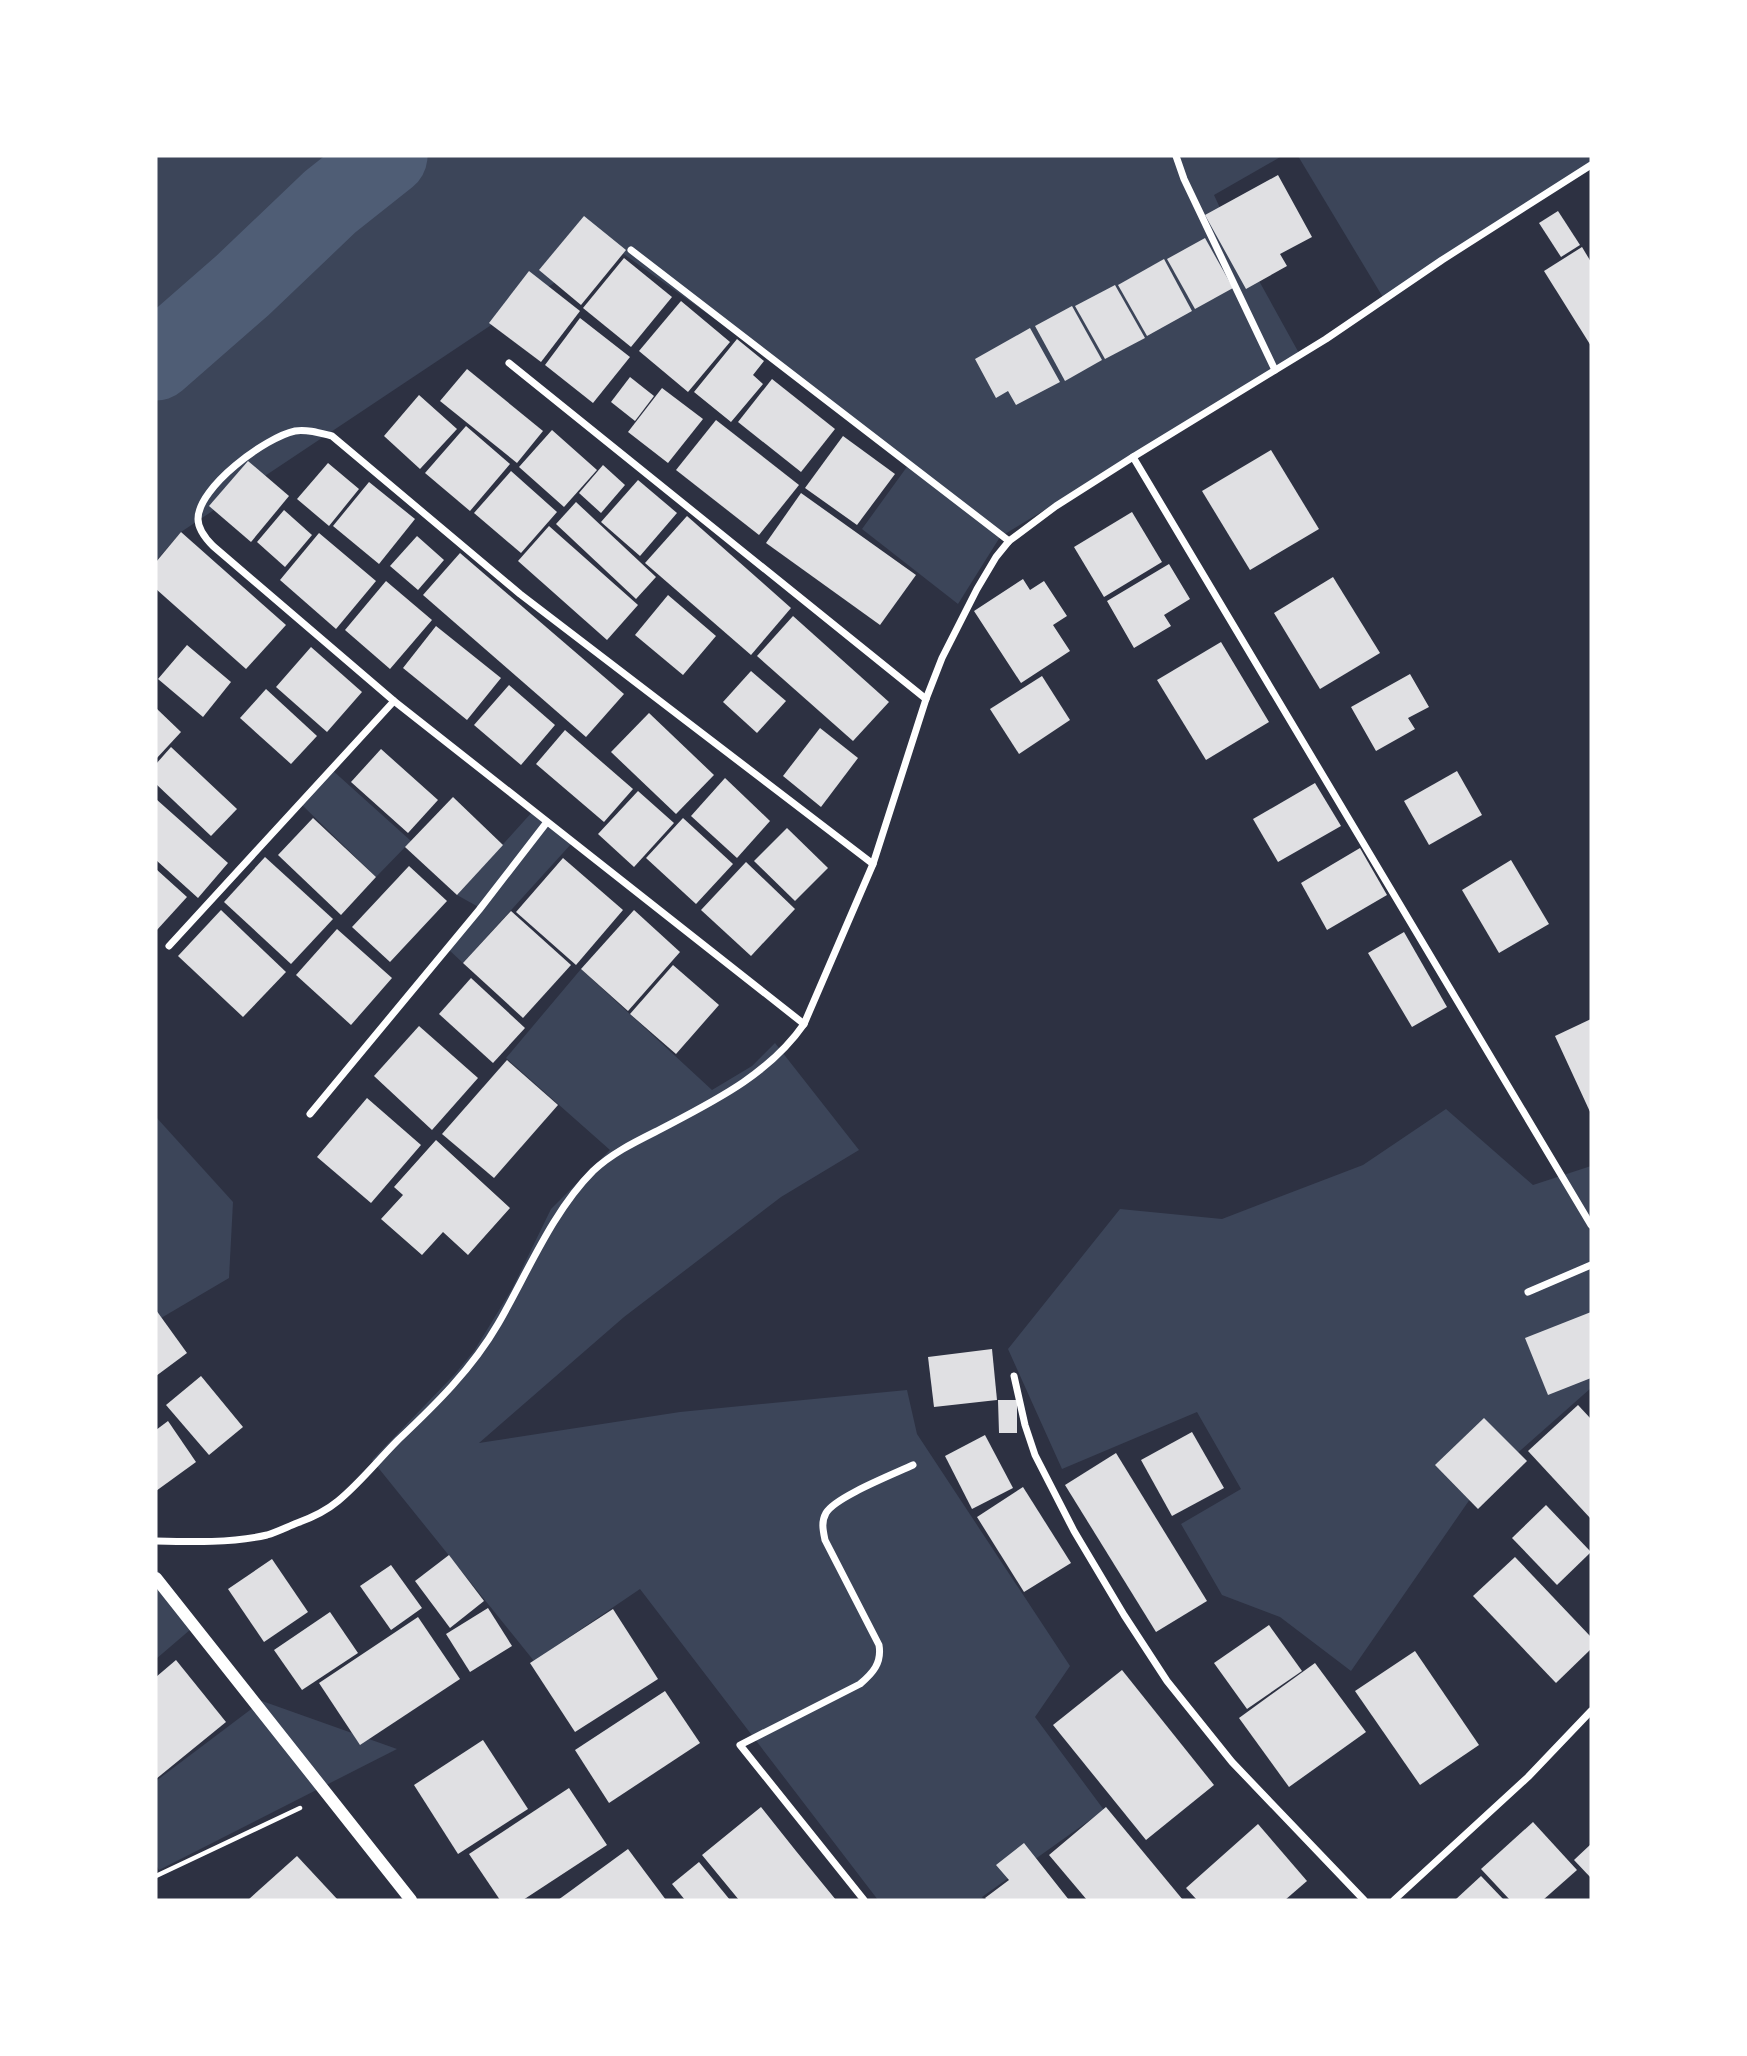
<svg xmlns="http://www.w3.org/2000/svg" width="1747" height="2056" viewBox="0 0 1747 2056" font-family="'Source Sans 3',sans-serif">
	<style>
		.green { fill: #3c4559 }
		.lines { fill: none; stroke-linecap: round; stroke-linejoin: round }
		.river { stroke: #4f5d75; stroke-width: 79 }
		.building { fill: #e0e0e3 }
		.path { stroke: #fff; stroke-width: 4.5 }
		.minor { stroke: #fff; stroke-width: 7 }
		.tertiary { stroke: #fff; stroke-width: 12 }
	</style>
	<rect width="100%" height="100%" fill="#2d3142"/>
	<g class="green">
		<path d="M156,156h1126l-68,39 13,28 73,132 -300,182 -42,67 -96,-75 47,-65 -68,-55 -230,-164 -430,287 -25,29z"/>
		<path d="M1298,156h293v13l-207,130z"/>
		<path d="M331,769l80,72 -35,36 -76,-74z"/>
		<path d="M533,811l39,32 -109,120 -15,-14 34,-40 -25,-14z"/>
		<path d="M581,969l131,121 40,-24 23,-23 84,107 -78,47 -157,120 -145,126 201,-31 227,-22 10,44 153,232 -35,51 69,93 -122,87 2,3h-106l-238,-311 -106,72 -162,-201 82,-85 20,-24 38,-62 39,-80 59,-59 -104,-92z"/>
		<path d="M1446,1109l87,76 58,-19v222l-114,101 -126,182 -71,-54 -58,-22 -41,-71 60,-35 -44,-77 -135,57 -54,-120 112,-140 102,10 141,-54z"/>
		<path d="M156,1117l77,85 -4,76 -73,43z"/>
		<path d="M156,1568l42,55 -42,36z"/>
		<path d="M262,1701l135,48 -238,121 -3,-5v-84z"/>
	</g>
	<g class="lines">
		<path class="river" d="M156,361l87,-76 87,-83 58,-46"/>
	</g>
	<g class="building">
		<path d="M1278,175l34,62 -32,17 7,12 -41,23 -41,-74z"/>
		<path d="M1558,211l22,34 -19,12 -22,-34z"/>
		<path d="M584,216l42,34 -45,55 -42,-35z"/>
		<path d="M1205,238l28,50 -38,21 -28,-50z"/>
		<path d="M1582,247l9,15v84l-47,-75z"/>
		<path d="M624,258l48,39 -41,50 -48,-39z"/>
		<path d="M1164,259l28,52 -45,25 -29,-51z"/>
		<path d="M529,271l51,40 -39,51 -52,-39z"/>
		<path d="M1115,285l30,53 -40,21 -30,-53z"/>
		<path d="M681,301l49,41 -42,50 -49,-41z"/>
		<path d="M1072,306l30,54 -37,21 -30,-55z"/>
		<path d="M580,318l50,39 -37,46 -48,-38z"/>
		<path d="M1030,328l30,54 -44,23 -8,-14 -12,7 -21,-39z"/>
		<path d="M737,339l27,22 -11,14 10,9 -32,38 -37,-30z"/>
		<path d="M467,369l76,62 -26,32 -77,-62z"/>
		<path d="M630,377l24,19 -19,25 -24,-19z"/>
		<path d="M772,379l63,50 -34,43 -63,-50z"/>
		<path d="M662,388l41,31 -35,44 -40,-31z"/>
		<path d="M419,395l38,34 -37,40 -36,-33z"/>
		<path d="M716,420l83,65 -40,50 -83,-65z"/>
		<path d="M466,426l44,38 -40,47 -45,-38z"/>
		<path d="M552,430l45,40 -33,37 -45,-40z"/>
		<path d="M843,436l52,38 -38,51 -52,-37z"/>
		<path d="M1271,450l48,79 -69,41 -48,-79z"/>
		<path d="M248,461l41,35 -38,46 -42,-36z"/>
		<path d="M328,463l31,26 -30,37 -32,-27z"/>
		<path d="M603,465l22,20 -24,28 -22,-20z"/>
		<path d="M511,471l46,41 -36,41 -47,-40z"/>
		<path d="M638,480l39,33 -37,43 -39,-34z"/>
		<path d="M369,482l46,37 -36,45 -46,-38z"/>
		<path d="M801,493l115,82 -36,50 -114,-82z"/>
		<path d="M576,502l80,75 -20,22 -80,-75z"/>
		<path d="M284,510l28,25 -27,32 -28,-25z"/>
		<path d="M1132,512l30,50 -58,35 -30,-50z"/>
		<path d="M687,516l104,92 -40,47 -106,-92z"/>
		<path d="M549,526l89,79 -31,35 -89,-79z"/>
		<path d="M181,532l105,93 -40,44 -90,-80v-27z"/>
		<path d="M319,533l57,48 -40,48 -56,-49z"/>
		<path d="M417,536l27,24 -26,30 -28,-24z"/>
		<path d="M460,553l164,141 -38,43 -163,-142z"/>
		<path d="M1169,564l21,35 -26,16 7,11 -37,22 -27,-47z"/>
		<path d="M1333,577l47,76 -60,36 -46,-76z"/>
		<path d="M1023,579l7,11 14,-9 23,35 -14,9 17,26 -49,32 -47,-72z"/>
		<path d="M386,581l46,39 -42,49 -45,-39z"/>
		<path d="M668,595l48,41 -33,39 -48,-40z"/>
		<path d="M793,616l96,86 -36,39 -96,-85z"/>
		<path d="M436,626l65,52 -34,42 -64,-52z"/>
		<path d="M1221,642l48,80 -63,38 -49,-80z"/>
		<path d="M187,645l44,37 -28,35 -45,-38z"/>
		<path d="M311,647l51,45 -35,40 -51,-45z"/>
		<path d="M751,671l35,30 -29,32 -34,-31z"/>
		<path d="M1410,674l19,33 -21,11 7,11 -39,22 -25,-44z"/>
		<path d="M1042,676l28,44 -51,34 -29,-45z"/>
		<path d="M509,685l46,40 -34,40 -47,-40z"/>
		<path d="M266,689l51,47 -26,28 -51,-46z"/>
		<path d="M156,708l25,24 -25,27z"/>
		<path d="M649,713l65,62 -38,39 -65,-62z"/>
		<path d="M820,728l38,30 -37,49 -38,-31z"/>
		<path d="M565,730l68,59 -29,33 -68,-58z"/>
		<path d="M171,747l66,62 -26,27 -55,-52v-20z"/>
		<path d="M381,749l57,51 -30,33 -57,-51z"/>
		<path d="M1457,771l25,44 -53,30 -25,-44z"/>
		<path d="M725,778l45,43 -33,37 -46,-42z"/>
		<path d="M1315,783l26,43 -63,36 -25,-43z"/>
		<path d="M638,791l36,32 -40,44 -36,-33z"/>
		<path d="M453,797l50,48 -46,50 -52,-48z"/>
		<path d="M156,799l72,64 -30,35 -42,-38z"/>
		<path d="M313,818l63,59 -35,38 -63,-60z"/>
		<path d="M683,818l50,46 -37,40 -50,-46z"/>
		<path d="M787,828l41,40 -33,33 -41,-40z"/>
		<path d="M1360,848l27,47 -60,35 -26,-47z"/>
		<path d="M265,857l68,62 -42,45 -67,-62z"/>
		<path d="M563,858l60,52 -47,55 -60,-53z"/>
		<path d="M1511,860l38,64 -50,29 -37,-63z"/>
		<path d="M746,862l49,47 -44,47 -50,-46z"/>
		<path d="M409,866l38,35 -57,61 -38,-35z"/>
		<path d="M156,869l31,28 -31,34z"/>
		<path d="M221,910l65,62 -43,45 -65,-61z"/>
		<path d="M634,910l46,42 -52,59 -47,-42z"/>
		<path d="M511,911l60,54 -48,53 -60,-55z"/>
		<path d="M337,929l55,49 -41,47 -55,-50z"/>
		<path d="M1404,932l43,75 -35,20 -44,-74z"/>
		<path d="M673,965l46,40 -43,49 -46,-40z"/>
		<path d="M471,978l54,50 -32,35 -54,-49z"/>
		<path d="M1591,1019v95l-36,-78z"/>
		<path d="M419,1026l59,52 -46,52 -58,-54z"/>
		<path d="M507,1060l51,45 -64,73 -52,-44z"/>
		<path d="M367,1098l54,47 -50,58 -54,-46z"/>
		<path d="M436,1140l74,68 -42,47 -25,-23 -21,23 -41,-36 22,-24 -9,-8z"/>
		<path d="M156,1310l31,43 -31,23z"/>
		<path d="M1591,1312v66l-43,17 -23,-57z"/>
		<path d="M992,1349l5,51 -63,7 -6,-50z"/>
		<path d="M201,1376l42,51 -34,28 -43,-50z"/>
		<path d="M998,1400h19v33h-18z"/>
		<path d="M1578,1405l13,14v100l-63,-68z"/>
		<path d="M1484,1418l43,43 -49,48 -43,-44z"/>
		<path d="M168,1421l28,41 -40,29v-61z"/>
		<path d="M1192,1432l32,56 -52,28 -31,-56z"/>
		<path d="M985,1435l28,53 -41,21 -27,-53z"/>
		<path d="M1116,1453l91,148 -51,31 -91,-147z"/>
		<path d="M1023,1487l48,76 -47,29 -47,-75z"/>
		<path d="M1546,1505l45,47 -34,33 -45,-47z"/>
		<path d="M449,1555l35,46 -34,27 -35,-47z"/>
		<path d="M1515,1557l76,80v12l-35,34 -83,-87z"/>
		<path d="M272,1559l36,53 -44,30 -36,-53z"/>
		<path d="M391,1565l31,43 -31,22 -31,-44z"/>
		<path d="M488,1608l24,38 -42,26 -24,-38z"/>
		<path d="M613,1609l45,70 -83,53 -45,-69z"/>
		<path d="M330,1612l28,41 -56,37 -28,-40z"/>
		<path d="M418,1617l42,62 -100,66 -41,-62z"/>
		<path d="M1269,1625l33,46 -55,38 -33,-46z"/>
		<path d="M1415,1651l64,94 -59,40 -65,-94z"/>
		<path d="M176,1660l50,62 -70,57v-102z"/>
		<path d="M1315,1663l51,69 -77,55 -50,-69z"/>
		<path d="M1122,1670l92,115 -68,55 -93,-115z"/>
		<path d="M665,1691l35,52 -91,60 -34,-53z"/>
		<path d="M483,1740l45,69 -70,45 -44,-69z"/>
		<path d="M569,1788l38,57 -84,55h-23l-31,-46z"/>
		<path d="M761,1807l35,44 40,49h-97l-37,-45z"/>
		<path d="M1106,1807l77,93h-96l-38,-45z"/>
		<path d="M1533,1822l44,48 -34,30h-33l-29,-31z"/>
		<path d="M1258,1824l49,57 -22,19h-88l-11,-12z"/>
		<path d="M1024,1843l45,57h-82l-2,-2 24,-18 -13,-15z"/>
		<path d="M1591,1844v34l-17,-18z"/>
		<path d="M628,1849l38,51h-108z"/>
		<path d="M297,1856l41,44h-90z"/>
		<path d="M699,1862l31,38h-45l-13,-16z"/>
		<path d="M1481,1876l23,24h-49z"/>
	</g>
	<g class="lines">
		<path class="path" d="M156,1876l144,-68"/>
		<g class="minor">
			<path d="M1176,156l8,23 91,191"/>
			<path d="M631,250l378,291"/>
			<path d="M509,363l417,336"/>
			<path d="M1133,457l458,768"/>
			<path d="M169,946l225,-245"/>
			<path d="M804,1024l-410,-323 -181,-155c-7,-7 -15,-16 -15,-27 0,-32 68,-82 97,-88 12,-2 25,2 37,5l188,158 353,270"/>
			<path d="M310,1114l169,-204 68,-88"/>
			<path d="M1528,1292l63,-27"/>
			<path d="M1014,1376l11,49 10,30 39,76 50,84 43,66 65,81 132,138"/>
			<path d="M156,1541c36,1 76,2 111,-6 10,-3 20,-8 30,-12 14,-5 29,-12 41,-22 22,-18 40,-41 60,-61 37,-35 74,-71 100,-116 29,-50 54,-112 95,-153 18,-17 40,-28 62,-39 55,-29 113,-56 149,-108l69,-160 53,-165 16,-41 35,-69 19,-32 13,-16 47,-35 77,-49 193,-118 116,-79 149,-95"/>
			<path d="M864,1900l-124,-155 120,-61c13,-11 22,-21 19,-39l-54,-105c-2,-10 -4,-18 1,-27 9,-16 68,-39 87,-48"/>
			<path d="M1394,1900l134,-123 63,-66"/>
		</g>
		<path class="tertiary" d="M156,1578l255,322"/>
	</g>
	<rect width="1747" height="2056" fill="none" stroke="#ffffff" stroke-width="315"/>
</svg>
